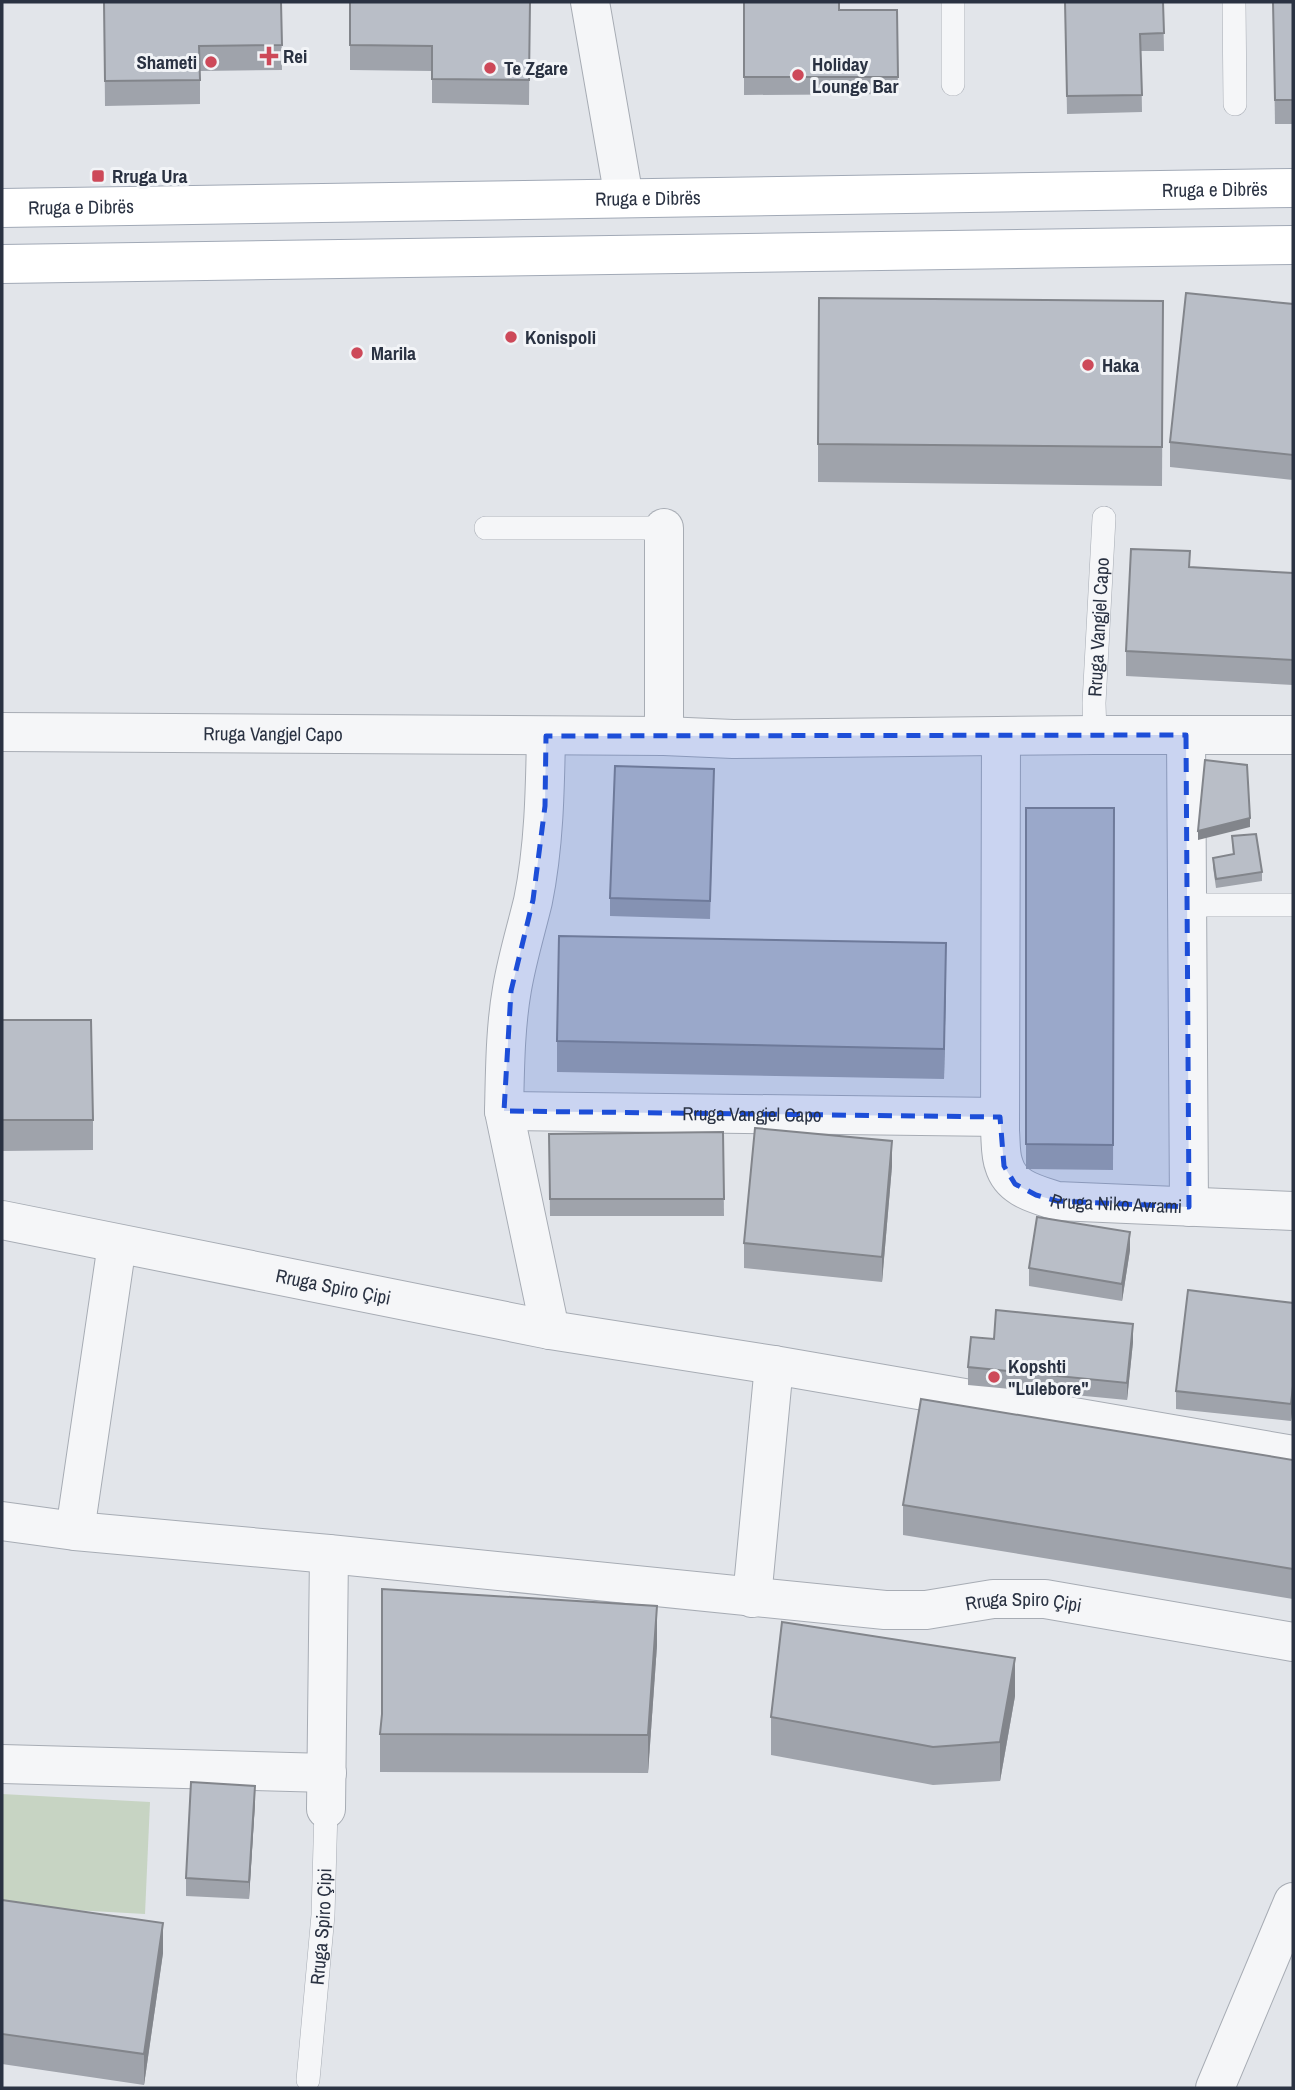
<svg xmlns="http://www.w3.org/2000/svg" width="1295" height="2090" viewBox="0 0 1295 2090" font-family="'Archivo Narrow',sans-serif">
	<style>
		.pitch { fill: #c7d4c3 }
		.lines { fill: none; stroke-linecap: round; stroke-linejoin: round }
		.service-casing { stroke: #a7acb4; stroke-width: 24 }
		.minor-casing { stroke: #a7acb4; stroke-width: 40 }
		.primary-casing { stroke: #a1a9b6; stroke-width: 40 }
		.service { stroke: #f5f6f8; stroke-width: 23 }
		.minor { stroke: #f5f6f8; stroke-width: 38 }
		.primary { stroke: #fff; stroke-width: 38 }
		.wall { fill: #9fa3ab }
		.shaded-wall { fill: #82858b }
		.building { fill: #b9bec7; stroke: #82858b; stroke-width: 2 }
		.marked { fill: #1d4ed8; fill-opacity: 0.2; stroke: #1d4ed8; stroke-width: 5; stroke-dasharray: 14 9; stroke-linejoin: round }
		.poi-dot { fill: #cd4959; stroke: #f2f4f7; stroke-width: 2.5 }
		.labels { text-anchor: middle; stroke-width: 6; stroke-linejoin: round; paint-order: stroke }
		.poi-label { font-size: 19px; font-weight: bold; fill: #2a3242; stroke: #f2f4f7; text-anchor: start }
		.street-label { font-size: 19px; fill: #2a3242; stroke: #f2f4f7 }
	</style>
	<rect width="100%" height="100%" fill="#e2e5ea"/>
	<path class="pitch" d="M2,1794l148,8 -5,112 -143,-8z"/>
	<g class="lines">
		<g class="service-casing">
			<g id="service">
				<path d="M1234,2l1,102"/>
				<path d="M953,84v-82"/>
				<path d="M486,528h178"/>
				<path id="s1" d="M1095,735l-1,-32 10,-185"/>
				<path d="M1187,905h106"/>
				<path id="s2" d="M308,2080l15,-165 3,-106"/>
			</g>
		</g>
		<g class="minor-casing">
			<g id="minor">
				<path d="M590,2l34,196"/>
				<path id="s3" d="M2,732l662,4 69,3 362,-4h198"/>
				<path d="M1186,735l3,472"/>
				<path d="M546,736c-1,55 -2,111 -13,165 -7,29 -16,58 -21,88 -7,40 -7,82 -8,122l46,219"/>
				<path d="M664,736v-208"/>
				<path id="s4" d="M1001,736l-1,395c1,11 0,24 4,34 7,24 32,29 53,36l236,10"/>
				<path id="s5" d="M504,1111l496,6"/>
				<path id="s6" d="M2,1220l548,110 224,35 519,90"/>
				<path id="s7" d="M2,1521l73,10 254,23 556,56h41l67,-11h52l248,43"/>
				<path d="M75,1531l42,-287"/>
				<path d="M752,1598l22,-233"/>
				<path d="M2,1764l325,9"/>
				<path d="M326,1809l3,-255"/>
				<path d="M1215,2088l78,-186"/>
			</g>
		</g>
		<g class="primary-casing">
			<g id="primary">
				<path id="s8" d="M2,208l1291,-20"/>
				<path d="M2,264l1291,-19"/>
			</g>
		</g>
		<use href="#service" class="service"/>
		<use href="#minor" class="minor"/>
		<use href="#primary" class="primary"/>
	</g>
	<g class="wall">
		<path d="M104,2h177l1,68 -82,1v33l-95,2z"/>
		<path d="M350,2h180l-1,103 -97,-2v-32l-82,-1z"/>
		<path d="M744,2l95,8h58l1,84 -154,1z"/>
		<path d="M1065,2h98l1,49h-23l1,61 -75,2z"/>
		<path d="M1273,2h20v122h-18z"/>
		<path d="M1163,301l-1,185 -344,-4v-38z"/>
		<path d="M1293,304v176l-123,-13v-25z"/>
		<path d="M1190,567l103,6v112l-167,-9v-25z"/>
		<path d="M714,787l-4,132 -100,-3v-18z"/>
		<path d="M1026,808h88l-1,362 -87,-1z"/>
		<path d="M1232,836l30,36v9l-46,7 -3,-21v-9l20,-4z"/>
		<path d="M946,974l-2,105 -387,-7v-31z"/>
		<path d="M2,1020l91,100v30l-91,1z"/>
		<path d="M723,1132l1,84h-174l-1,-82z"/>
		<path d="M892,1166l-10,116 -138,-14v-25z"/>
		<path d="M1130,1250l-8,51 -93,-15v-18z"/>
		<path d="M1293,1303v101l-2,17 -115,-12v-18z"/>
		<path d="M994,1339l139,3 -6,58 -159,-15v-18z"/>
		<path d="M1293,1460v139l-390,-64v-30z"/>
		<path d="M657,1645l-9,128 -268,-1v-38l2,-19z"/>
		<path d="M1015,1696l-15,85 -67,4 -162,-30v-38z"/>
		<path d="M255,1803l-6,96 -63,-3v-18z"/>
		<path d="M2,1900l161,53 -19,132 -142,-21z"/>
	</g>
	<g class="shaded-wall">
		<path d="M1250,818v9l-52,13v-9z"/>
		<path d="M946,943v31l-2,105v-30z"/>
		<path d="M892,1141v25l-10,116v-25z"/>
		<path d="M1130,1232v18l-8,51v-17z"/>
		<path d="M1133,1324v18l-6,58v-17z"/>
		<path d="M1293,1386v18l-2,17v-17z"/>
		<path d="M657,1606v39l-9,128v-38z"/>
		<path d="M1015,1658v38l-15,85v-39z"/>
		<path d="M255,1786v17l-6,96v-17z"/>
		<path d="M163,1923v30l-19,132v-31z"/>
	</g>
	<g class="building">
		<path d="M104,2h177l1,43 -83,1 1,34 -95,1z"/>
		<path d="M350,2h180l-1,78 -97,-1v-33l-82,-1z"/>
		<path d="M744,2h95v8h58l1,67h-154z"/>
		<path d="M1065,2h98l1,31 -24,1 2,61 -75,1z"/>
		<path d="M1273,2h20v98h-18z"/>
		<path d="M1186,293l107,11v151l-123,-13z"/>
		<path d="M819,298l344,3 -1,146 -344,-3z"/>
		<path d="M1131,549l59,2 -1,16 104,6v87l-167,-9z"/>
		<path d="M1205,760l42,5 3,53 -52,13z"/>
		<path d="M615,766l99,3 -4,132 -100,-3z"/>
		<path d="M1026,808h88l-1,337 -87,-1z"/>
		<path d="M1256,834l6,38 -46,7 -3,-21 21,-4 -2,-18z"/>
		<path d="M559,936l387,7 -2,106 -387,-8z"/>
		<path d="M2,1020h89l2,100h-91z"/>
		<path d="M755,1128l137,13 -10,116 -138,-14z"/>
		<path d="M723,1132l1,67h-174l-1,-65z"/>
		<path d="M1037,1217l93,15 -8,52 -93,-16z"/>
		<path d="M1188,1290l105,13v83l-2,18 -115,-13z"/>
		<path d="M996,1310l137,14 -6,59 -159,-16 3,-30 23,2z"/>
		<path d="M921,1399l372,61v109l-390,-64z"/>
		<path d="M382,1589l275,17 -9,129 -268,-1 2,-20z"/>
		<path d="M782,1622l233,36 -15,84 -67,5 -162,-30z"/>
		<path d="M191,1782l64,4 -6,96 -63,-4z"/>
		<path d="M2,1900l161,23 -19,131 -142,-20z"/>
	</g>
	<path class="marked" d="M1186,735l3,472 -132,-6 -21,-6 -21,-11 -11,-18 -4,-49 -496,-6 7,-120 22,-91 12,-94 1,-70z"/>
	<g class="poi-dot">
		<path d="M265.5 45.5h7v7h7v7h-7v7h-7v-7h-7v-7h7z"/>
		<circle cx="211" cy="62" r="7"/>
		<circle cx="490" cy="68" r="7"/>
		<circle cx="798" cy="75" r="7"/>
		<rect x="91" y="169" width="14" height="14" rx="3.5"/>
		<circle cx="511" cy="337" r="7"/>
		<circle cx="357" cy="353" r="7"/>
		<circle cx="1088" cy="365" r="7"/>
		<circle cx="994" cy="1377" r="7"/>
	</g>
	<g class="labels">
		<g class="poi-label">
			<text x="283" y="63">Rei</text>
			<text x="197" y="69" text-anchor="end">Shameti</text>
			<text x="812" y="71">Holiday<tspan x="812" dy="22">Lounge Bar</tspan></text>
			<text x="504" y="75">Te Zgare</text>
			<text x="112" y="183">Rruga Ura</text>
			<text x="525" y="344">Konispoli</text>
			<text x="371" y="360">Marila</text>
			<text x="1102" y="372">Haka</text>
			<text x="1008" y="1373">Kopshti<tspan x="1008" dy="22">"Lulebore"</tspan></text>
		</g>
		<g class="street-label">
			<text dy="7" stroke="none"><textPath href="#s8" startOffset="1213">Rruga e Dibrës</textPath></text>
			<text dy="7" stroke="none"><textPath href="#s8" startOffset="646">Rruga e Dibrës</textPath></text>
			<text dy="7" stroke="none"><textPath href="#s8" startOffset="79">Rruga e Dibrës</textPath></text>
			<text dy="7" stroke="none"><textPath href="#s1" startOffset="108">Rruga Vangjel Capo</textPath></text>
			<text dy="7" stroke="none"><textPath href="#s3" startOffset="271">Rruga Vangjel Capo</textPath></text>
			<text dy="7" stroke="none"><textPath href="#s5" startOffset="248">Rruga Vangjel Capo</textPath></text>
			<text dy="7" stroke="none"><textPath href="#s4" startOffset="556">Rruga Niko Avrami</textPath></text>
			<text dy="7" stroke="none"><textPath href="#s6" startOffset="338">Rruga Spiro Çipi</textPath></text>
			<text dy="7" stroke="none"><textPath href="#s7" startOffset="1027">Rruga Spiro Çipi</textPath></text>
			<text dy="7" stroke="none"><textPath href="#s2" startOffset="154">Rruga Spiro Çipi</textPath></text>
		</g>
	</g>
	<rect width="1295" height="2090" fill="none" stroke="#2a3242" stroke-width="7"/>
</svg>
